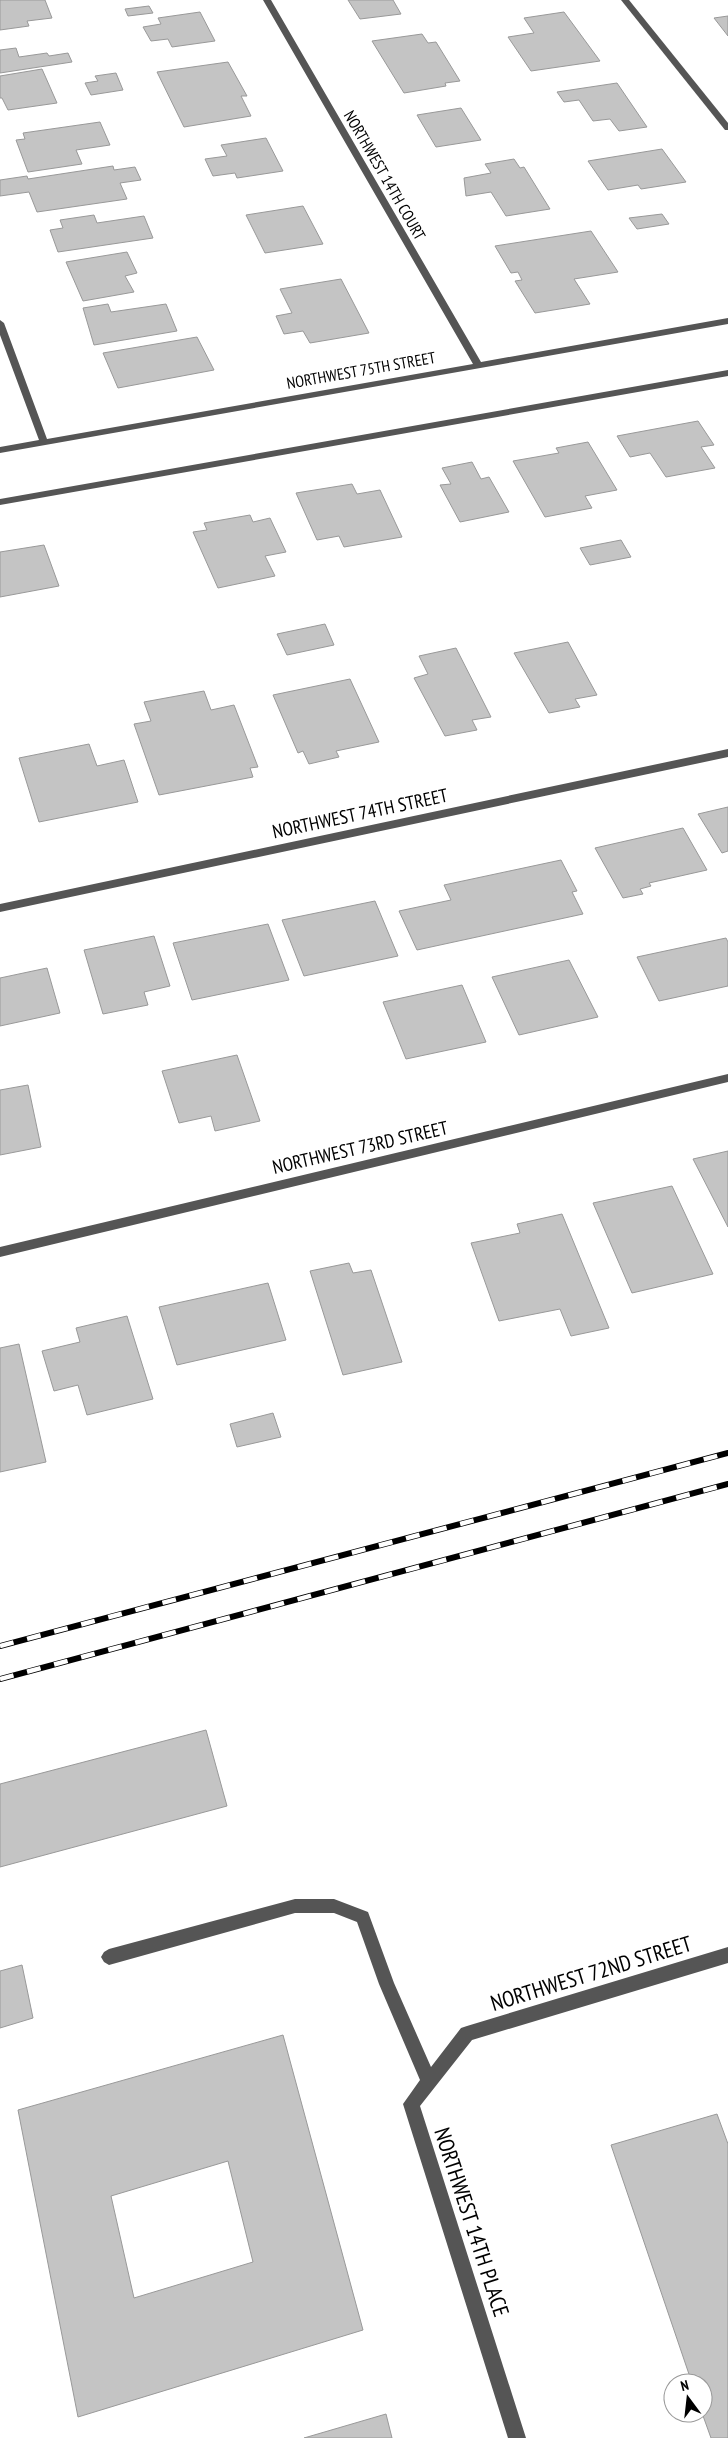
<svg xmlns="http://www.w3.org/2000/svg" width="728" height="2438" viewBox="0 0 728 2438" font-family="'PT Sans Narrow',sans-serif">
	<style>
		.building { fill: #c4c4c4; stroke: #999; fill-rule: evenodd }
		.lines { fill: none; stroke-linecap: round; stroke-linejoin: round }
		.minor { fill: #555; fill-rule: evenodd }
		.rail-casing { stroke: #000; stroke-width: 6 }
		.rail { stroke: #fff; stroke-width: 4.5; stroke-dasharray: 14; stroke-linecap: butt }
		.labels { text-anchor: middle; stroke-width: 4; stroke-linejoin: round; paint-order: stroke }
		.far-street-label { font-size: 16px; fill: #000; stroke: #fff }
		.street-label { font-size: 19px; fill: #000; stroke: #fff }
		.near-street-label { font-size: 22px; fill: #000; stroke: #fff }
	</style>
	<rect width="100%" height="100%" fill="#fff"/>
	<g class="building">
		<path d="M0,0h45l7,18 -25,3 2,5 -29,4z"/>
		<path d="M348,0h45l8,14 -41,5z"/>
		<path d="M149,6l4,7 -25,3 -3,-7z"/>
		<path d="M200,12l15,29 -43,6 -4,-8 -17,2 -8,-14 18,-3 -3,-6z"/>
		<path d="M564,12l36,49 -69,10 -23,-34 26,-4 -10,-15z"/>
		<path d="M728,16v20l-14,-18z"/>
		<path d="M422,34l6,9 8,-1 24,39 -15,2 1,3 -42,7 -32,-52z"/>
		<path d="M16,48l3,9 28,-4 2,3 19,-3 4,9 -72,11v-23z"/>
		<path d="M228,62l19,34h-6l10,20 -67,11 -27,-55z"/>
		<path d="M42,69l15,34 -49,7 -6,-12h-2v-22z"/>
		<path d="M116,73l7,17 -32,5 -6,-12 13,-2 -3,-5z"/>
		<path d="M617,83l30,44 -28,4 -9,-12 -17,2 -14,-21 -15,2 -7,-10z"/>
		<path d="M461,108l20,32 -45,7 -19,-32z"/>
		<path d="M100,122l10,23 -34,5 6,14 -54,8 -12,-32 9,-1 -2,-6z"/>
		<path d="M266,138l17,33 -46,7 -2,-5 -22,3 -8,-17 22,-3 -6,-11z"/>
		<path d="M662,149l24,33 -45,7 -3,-4 -30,5 -20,-29z"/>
		<path d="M514,159l6,9 4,-1 26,42 -44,7 -15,-24 -25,4 -2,-18 27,-5 -6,-9z"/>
		<path d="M113,166l1,4 21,-3 6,13 -21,3 7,16 -90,13 -8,-20 -29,4v-16l27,-4 1,3z"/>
		<path d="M303,206l20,38 -58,9 -19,-38z"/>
		<path d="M662,214l7,10 -32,5 -8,-11z"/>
		<path d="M94,215l3,8 47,-7 9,22 -95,14 -8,-22 13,-2 -3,-8z"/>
		<path d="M591,231l27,41 -44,7 16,25 -55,9 -20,-32 7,-1 -4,-8 -7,1 -16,-27z"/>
		<path d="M127,252l10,21 -12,3 9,16 -51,9 -17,-39z"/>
		<path d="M341,279l28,54 -59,10 -7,-12 -19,3 -8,-18 16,-3 -12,-24z"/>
		<path d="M108,304l3,8 55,-8 11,27 -83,14 -11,-37z"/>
		<path d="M197,337l17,33 -96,18 -15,-35z"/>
		<path d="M698,421l16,24 -13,2 14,21 -49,9 -16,-24 -20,4 -13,-21z"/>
		<path d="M588,442l29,48 -32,6 7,12 -47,9 -32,-56 46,-8 -3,-5z"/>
		<path d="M472,462l9,17 8,-2 20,35 -49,10 -20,-37 11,-1 -9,-16z"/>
		<path d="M352,484l5,10 23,-4 22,47 -58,10 -5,-11 -22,4 -21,-47z"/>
		<path d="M250,515l3,7 17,-4 16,34 -21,4 10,20 -57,12 -25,-56 14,-2 -3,-7z"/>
		<path d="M621,540l10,17 -41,8 -10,-17z"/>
		<path d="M44,545l15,41 -59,11v-45z"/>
		<path d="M325,624l9,21 -47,10 -10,-21z"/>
		<path d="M568,642l29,53 -22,4 5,8 -31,6 -35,-60z"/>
		<path d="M456,648l35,69 -19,3 5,10 -32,6 -31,-58 14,-4 -9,-18z"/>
		<path d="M350,679l29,63 -43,9 3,6 -30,7 -6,-13 -5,2 -25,-58z"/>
		<path d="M204,691l7,19 23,-5 24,62 -8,1 3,9 -94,18 -25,-71 17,-3 -7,-19z"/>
		<path d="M89,744l8,22 27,-6 14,42 -99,20 -20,-64z"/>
		<path d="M728,807v44l-6,2 -24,-39z"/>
		<path d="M683,828l24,42 -58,13 2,3 -11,3 3,5 -20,4 -28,-50z"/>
		<path d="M561,860l16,31 -5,1 11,22 -166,36 -18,-39 52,-11 -7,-15z"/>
		<path d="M375,901l23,55 -94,20 -22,-56z"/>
		<path d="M268,924l21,56 -97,20 -19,-57z"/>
		<path d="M154,936l16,50 -26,6 4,13 -45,9 -19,-64z"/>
		<path d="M726,938l2,4v44l-69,15 -22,-44z"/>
		<path d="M569,960l29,57 -79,18 -27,-58z"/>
		<path d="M47,968l13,45 -60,13v-48z"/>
		<path d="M462,985l24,57 -80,17 -23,-57z"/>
		<path d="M237,1055l23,66 -45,10 -4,-15 -32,7 -17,-52z"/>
		<path d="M28,1085l13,62 -41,8v-65z"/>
		<path d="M728,1151v76l-35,-68z"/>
		<path d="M672,1186l41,88 -81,19 -39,-90z"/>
		<path d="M562,1214l47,114 -38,8 -11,-27 -61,12 -28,-78 49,-10 -3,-9z"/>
		<path d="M349,1263l4,10 18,-3 31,92 -59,13 -33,-104z"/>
		<path d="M268,1283l18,57 -109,25 -18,-58z"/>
		<path d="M127,1316l26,83 -66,16 -9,-30 -24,6 -12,-40 38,-9 -4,-14z"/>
		<path d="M19,1344l27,118 -46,10v-124z"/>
		<path d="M273,1413l8,24 -44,10 -7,-23z"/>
		<path d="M206,1730l21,76 -227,61v-83z"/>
		<path d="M22,1965l11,53 -33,10v-57z"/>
		<path d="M283,2035l80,295 -285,87 -60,-307zM228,2161l25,101 -119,36 -23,-102z"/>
		<path d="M717,2114l11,30v294h-17l-9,-25 1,-30h-11l-81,-238z"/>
		<path d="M386,2414l6,24h-88z"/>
	</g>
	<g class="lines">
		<g class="minor">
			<path d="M263,0h8l210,362 247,-44v6l-728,129v-6l39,-7 -39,-105v-15l4,3 43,116 426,-75z"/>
			<path d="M621,0h8l99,123v7h-3z"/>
			<path d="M728,370v6l-728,129v-6z"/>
			<path d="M728,749v8l-728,155v-8z"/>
			<path d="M728,1074v8l-728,175v-10z"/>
			<path d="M295,1899h39l34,13 26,71 37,84 30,-39 6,-2 261,-79v16l-256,77 -52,66 106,332h-18l-105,-334 17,-24 -41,-96 -22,-62 -23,-9h-39l-186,52 -5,-3 -3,-5 3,-5 5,-3z"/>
		</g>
		<g class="rail-casing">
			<g id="rail">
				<path d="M0,1646l728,-193"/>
				<path d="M0,1679l728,-195"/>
			</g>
		</g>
		<use href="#rail" class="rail"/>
	</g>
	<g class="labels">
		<g class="far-street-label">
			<text transform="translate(385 175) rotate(60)" y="6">NORTHWEST 14TH COURT</text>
			<text transform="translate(361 370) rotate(-10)" y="6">NORTHWEST 75TH STREET</text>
		</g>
		<g class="street-label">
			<text transform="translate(360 813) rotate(-12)" y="7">NORTHWEST 74TH STREET</text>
			<text transform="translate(360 1147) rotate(-13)" y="7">NORTHWEST 73RD STREET</text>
		</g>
		<g class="near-street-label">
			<text transform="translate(591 1973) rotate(-17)" y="8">NORTHWEST 72ND STREET</text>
			<text transform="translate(472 2222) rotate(72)" y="8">NORTHWEST 14TH PLACE</text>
		</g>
	</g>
	<g transform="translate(688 2398) rotate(345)"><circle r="24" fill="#ffffff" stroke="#999999"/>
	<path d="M0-4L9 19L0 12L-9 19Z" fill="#000000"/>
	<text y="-8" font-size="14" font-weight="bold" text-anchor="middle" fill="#000000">N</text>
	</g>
</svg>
